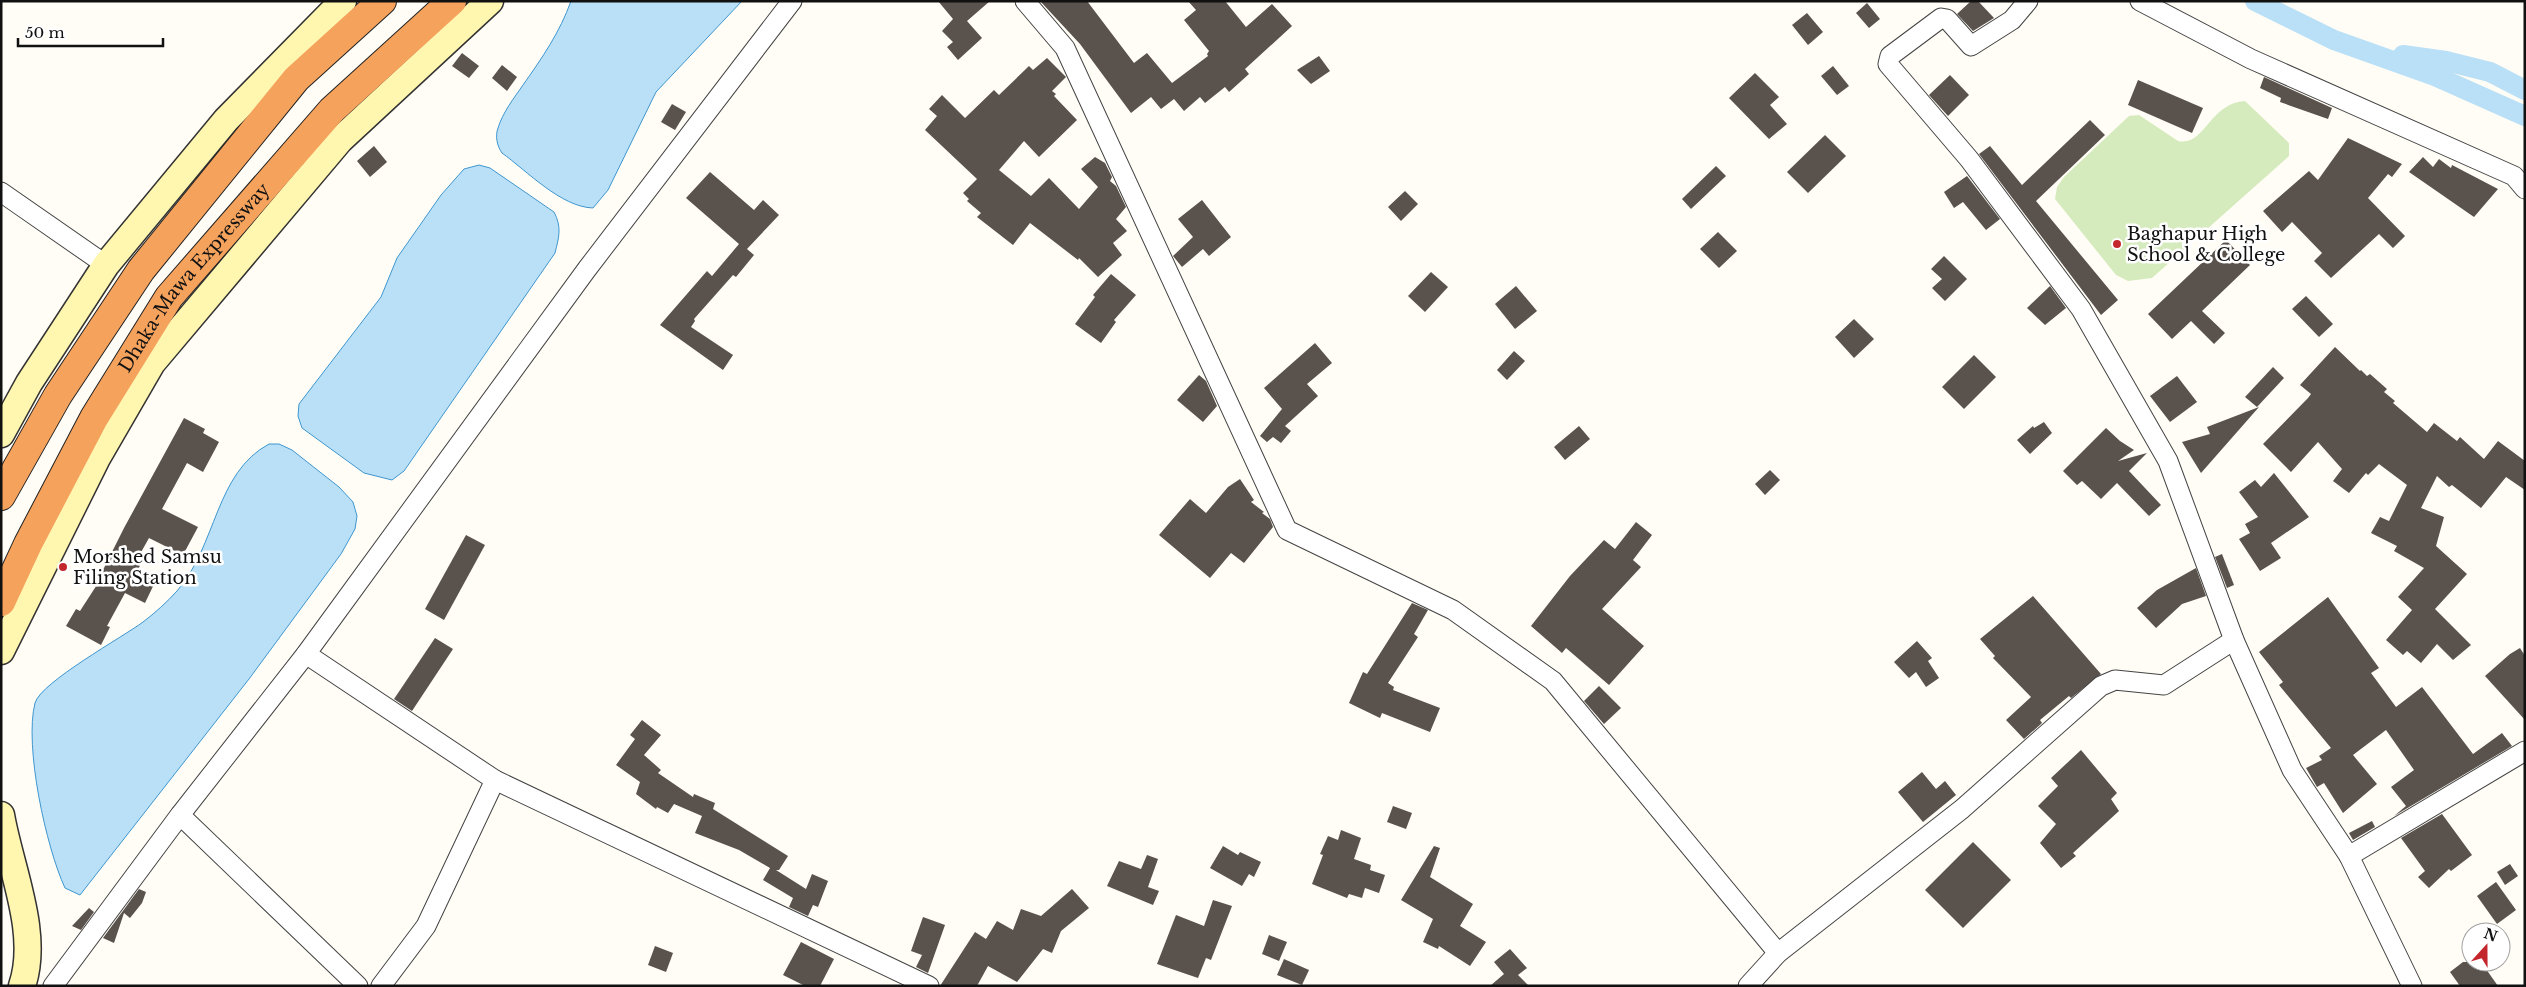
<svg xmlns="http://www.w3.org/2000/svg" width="2526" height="987" viewBox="0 0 2526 987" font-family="'Libre Baskerville',serif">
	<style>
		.green { fill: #d5ebbd }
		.water { fill: #b9e0f7; stroke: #3f96cf }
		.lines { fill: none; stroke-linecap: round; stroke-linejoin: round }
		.canal { stroke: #b9e0f7; stroke-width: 20 }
		.building { fill: #5a524d }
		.street-casing { stroke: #444; stroke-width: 21 }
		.secondary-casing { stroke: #333; stroke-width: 29 }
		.highway-casing { stroke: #222; stroke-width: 30 }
		.street { stroke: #fff; stroke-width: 19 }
		.secondary { stroke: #fff6b0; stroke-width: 26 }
		.highway { stroke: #f5a25d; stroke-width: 28 }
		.poi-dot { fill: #c4262e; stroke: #fff; stroke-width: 2 }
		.labels { text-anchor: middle; stroke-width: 5; stroke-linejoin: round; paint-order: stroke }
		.poi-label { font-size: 18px; fill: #111; stroke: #fff; text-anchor: start }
		.street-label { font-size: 18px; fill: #111; stroke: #fff }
	</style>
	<rect width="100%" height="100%" fill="#fffdf5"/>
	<path class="green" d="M2245,101l44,42v13l-137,122 -24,3 -12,-6 -61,-76 2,-12 7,-10 65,-61 10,-1 39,26c27,6 31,-38 67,-40z"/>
	<g class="water">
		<path d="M571,1h171l-86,91 -48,98 -15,18c-32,-1 -66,-37 -91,-55 -5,-7 -7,-17 -4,-25 5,-16 16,-30 25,-43 19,-27 37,-53 48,-84z"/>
		<path d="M479,165l11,3 64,44c8,15 5,25 1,41l-151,218 -12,9 -28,-7 -62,-45 -4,-12 1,-12 82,-107 16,-39 44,-63 23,-26z"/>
		<path d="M269,444h10l13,6 47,37 14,15 4,14 -2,13 -14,25 -92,125 -169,216 -15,-7c-19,-41 -41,-142 -30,-185 6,-21 88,-66 108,-81 12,-9 24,-20 34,-31 40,-46 38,-118 92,-147z"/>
	</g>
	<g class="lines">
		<g class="canal">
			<path d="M2255,1l79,39 101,36 90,40"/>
			<path d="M2403,55l43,6 44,11 35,18"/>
		</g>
	</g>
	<g class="building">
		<path d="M938,1h52l-23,20 15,17 -24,22 -11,-13 6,-5 -11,-11 11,-12z"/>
		<path d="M1040,1h47l47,62 13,-10 25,30 36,-27 -1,-2 2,-3 -25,-31 12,-10 -8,-9h37l21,26 26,-23 20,22 -47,43 4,5 -20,18 -4,-5 -20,16 -5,-6 -16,14 -10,-12 -13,10 -10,-12 -20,16 -51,-69z"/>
		<path d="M1971,1h7l16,17 -21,13 -16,-17z"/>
		<path d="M1867,3l13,16 -11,9 -13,-15z"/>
		<path d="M1807,13l16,19 -15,13 -16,-20z"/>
		<path d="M462,53l17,13 -10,12 -17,-12z"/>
		<path d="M1319,56l11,15 -19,13 -14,-14z"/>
		<path d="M1047,58l19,19 -14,14 4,3 -2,2 23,24 -38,37 -15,-16 -25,29 32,26 18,-18 30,31 19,-22 -17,-18 14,-12 10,6 7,14 -2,4 6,5 10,21 -10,12 11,12 -14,12 9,12 -24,22 -19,-19 -1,2 -48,-37 -17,22 -36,-28 4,-4 -14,-12 2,-2 -6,-6 14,-14 -52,-49 12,-14 -8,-7 13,-14 23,23 29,-28 5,5 30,-29 4,4z"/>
		<path d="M502,65l15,12 -10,14 -15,-13z"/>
		<path d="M1833,66l16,20 -12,9 -16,-19z"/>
		<path d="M1755,73l24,24 -9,8 17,19 -18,15 -40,-41z"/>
		<path d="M1950,75l19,20 -21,21 -19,-21z"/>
		<path d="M2264,77l68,31 -4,11 -48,-17 1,-4 -21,-10z"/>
		<path d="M2138,80l65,28 -11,25 -64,-28z"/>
		<path d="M672,104l14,8 -11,18 -14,-8z"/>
		<path d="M2090,120l15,15 -69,66 82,99 -17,15 -122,-161 11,-8 32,39z"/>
		<path d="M1825,135l21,21 -38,37 -21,-21z"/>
		<path d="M2348,138l54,26 -10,13 -4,-3 -20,24 37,38 -12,12 -14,-14 -48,44 -17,-17 8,-8 -30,-31 -10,10 -19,-21 46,-40 9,9z"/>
		<path d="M374,146l13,16 -17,15 -13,-16z"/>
		<path d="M2423,157l10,10 6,-8 12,9 1,-3 46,24 -24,28 -65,-45z"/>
		<path d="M1716,166l10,10 -35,33 -9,-10z"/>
		<path d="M710,172l44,38 9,-10 16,15 -32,34 7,6 -18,22 -3,-2 -39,44 1,2 -4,6 42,28 -10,15 -63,-45 47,-54 5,5 27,-32 -53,-46z"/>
		<path d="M1967,176l33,43 -14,11 -23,-28 -9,6 -10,-16z"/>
		<path d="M1405,191l13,13 -17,17 -13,-14z"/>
		<path d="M1202,200l29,37 -22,19 -6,-7 -21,18 -9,-11 20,-19 -15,-18z"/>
		<path d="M1718,232l19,19 -18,17 -19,-19z"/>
		<path d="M2226,240l24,25 -48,46 23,22 -11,11 -23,-23 -19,18 -24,-25z"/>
		<path d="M1944,256l23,23 -22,22 -13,-13 10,-9 -11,-10z"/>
		<path d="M1431,272l17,15 -23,25 -17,-16z"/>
		<path d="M1111,274l25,21 -22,25 2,2 -15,21 -26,-19 20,-27 -2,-2z"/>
		<path d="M1516,286l21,25 -22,18 -20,-25z"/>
		<path d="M2050,286l16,22 -21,17 -18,-17z"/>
		<path d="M2306,296l27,28 -14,13 -27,-28z"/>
		<path d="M1854,319l20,20 -20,19 -19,-21z"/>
		<path d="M1315,343l17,20 -25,21 11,12 -33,30 6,5 -10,12 -8,-6 -6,5 -7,-6 22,-27 -18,-21z"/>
		<path d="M2335,347l25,24 1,-1 6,6 3,-2 17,15 -3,3 11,9 -2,2 34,29 7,-9 23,18 3,-4 24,22 14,-18 27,20v29l-19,-13 -25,31 -29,-23 -3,2 -12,-11 -16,32 23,9 -8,29 31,28 -32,35 36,36 -18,15 -16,-16 -16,19 -14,-12 -4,4 -17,-15 26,-30 -14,-13 26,-29 -30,-17 3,-5 -26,-13 9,-16 9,4 18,-36 -28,-21 -11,11 -2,-2 -17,20 -16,-12 9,-12 -24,-27 -27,30 -28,-28 45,-46 3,-4 -11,-9z"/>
		<path d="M1514,351l11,10 -18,19 -10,-10z"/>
		<path d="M1974,355l22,22 -32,32 -22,-22z"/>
		<path d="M2273,367l11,11 -27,29 -12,-10z"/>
		<path d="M1199,375l7,6 11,25 -14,16 -26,-22z"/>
		<path d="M2177,376l20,26 -27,20 -20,-26z"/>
		<path d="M2259,407l-58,66 -19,-31 28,-8 -3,-7z"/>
		<path d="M184,418l21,11 -2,4 16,9 -16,30 -16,-9 -25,46 36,18 -15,28 -34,-17 -14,25 5,3 -2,3 19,9 -12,25 -20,-10 -18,33 3,1 -9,18 -35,-19 10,-17 4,2 22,-34 -2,-1 24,-48z"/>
		<path d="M2044,422l8,11 -22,21 -13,-14 16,-14 1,2z"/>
		<path d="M1579,426l11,13 -25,21 -11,-13z"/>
		<path d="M2106,428l14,13 14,9 -16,11 29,-8 -18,18 32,34 -12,11 -32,-33 -16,16 -19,-18 -5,4 -14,-14z"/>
		<path d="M1770,470l10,10 -15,15 -10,-11z"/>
		<path d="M2274,473l35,44 -38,26 10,15 -21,13 -21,-32 11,-6 -5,-9 13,-7 -19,-25 16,-12 6,7z"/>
		<path d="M1240,479l14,21 -3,2 13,10 -2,1 8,6 3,8 -29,36 -13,-10 -21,25 -51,-43 31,-36 16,14 22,-26z"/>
		<path d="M1636,522l16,13 -19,25 8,7 -39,42 42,37 -35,39 -43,-37 -4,5 -31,-27 39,-50 34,-36 11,9z"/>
		<path d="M466,535l19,10 -41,75 -19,-11z"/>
		<path d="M2222,554l12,31 -7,3 -12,-31z"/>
		<path d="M2196,568l10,28 -24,8 -26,24 -19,-20 20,-18z"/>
		<path d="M2033,596l68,78 -30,24 -2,-2 -29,24 2,3 -18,16 -18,-19 25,-23 -38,-39 2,-2 -15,-17z"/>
		<path d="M2328,597l51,71 -8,5 25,34 26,-20 51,67 29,-21 10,13 -118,70 12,-10 -15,-19 23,-17 -28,-40 -33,25 24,29 -34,29 -19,-30 -7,4 -11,-19 16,-8 -3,-4 12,-8 -52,-63 4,-3 -24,-30z"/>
		<path d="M1412,603l16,7 -14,24 4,3 -30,46 6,4 -1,3 47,18 -10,24 -48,-19 -2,5 -31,-15 14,-31 4,2z"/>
		<path d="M435,638l18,11 -41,62 -18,-12z"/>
		<path d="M1917,641l15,17 -4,3 11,17 -13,9 -10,-15 -7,6 -15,-16z"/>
		<path d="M2520,648l5,8v64l-40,-44 25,-22z"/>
		<path d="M1599,686l22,22 -17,16 -20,-23z"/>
		<path d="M642,720l19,15 -17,20 17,15 -3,3 35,24 1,-3 21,9 -2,6 75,47 -9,14h-3l30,19 6,-15 16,7 -10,26 -5,-2 -5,11 -19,-9 4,-9 -30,-18 7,-12 -31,-18 -44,-17 7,-17 -28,-12 -6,9 -11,-6 -1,2 -20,-15 4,-12 -24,-17 19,-26 -5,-4z"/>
		<path d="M2081,750l36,43 -6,6 8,12 -46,42 3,3 -15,12 -21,-25 16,-19 -18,-18 20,-20 -7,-8z"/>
		<path d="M1922,772l14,17 9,-8 11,14 -33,27 -25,-30z"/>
		<path d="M1393,806l19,7 -6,16 -19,-7z"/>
		<path d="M2442,814l30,41 -21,16 -2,-2 -20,19 -11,-11 7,-6 -24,-33z"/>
		<path d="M2372,821l3,6 -22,13 -4,-7z"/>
		<path d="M1341,830l20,8 -7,21 17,6 -1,5 15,5 -6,18 -14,-5 -3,10 -13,-4 -2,4 -35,-14 11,-29 -3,-1 8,-18 10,4z"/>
		<path d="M1973,842l38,38 -48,48 -38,-38z"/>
		<path d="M1223,846l15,9 2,-3 21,10 -7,15 -5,-3 -7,12 -32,-18z"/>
		<path d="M1434,846l6,2 -10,29 43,27 -13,22 26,16 -16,24 -31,-20 -1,3 -15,-7 10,-23 -32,-19z"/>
		<path d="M1147,855l11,4 -10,28 11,4 -6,14 -46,-19 12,-25 22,8z"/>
		<path d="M2510,864l8,12 -13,9 -8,-13z"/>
		<path d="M2496,882l20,28 -19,14 -20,-28z"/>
		<path d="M139,889l7,3 -4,11 -12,15 -6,-5 -10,30 -11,-5z"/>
		<path d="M1072,889l17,19 -28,23 -9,22 -9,-4 -26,33 -29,-16 -11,20h-37l35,-54 11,7 11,-18 16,9 8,-21 20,7z"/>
		<path d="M1213,900l19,6 -21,54 -5,-2 -8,20 -41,-14 19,-49 28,11z"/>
		<path d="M89,908l5,4 -13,18 -9,-4z"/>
		<path d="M923,917l22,8 -17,48 -12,-6 6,-12 -11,-4z"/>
		<path d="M1269,935l18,7 -8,19 -17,-7z"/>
		<path d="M801,942l33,17 -14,27h-15l-22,-11z"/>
		<path d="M655,946l18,7 -7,19 -18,-7z"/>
		<path d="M1510,949l17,19 -9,7 11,11h-39l14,-12 -10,-12z"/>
		<path d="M1284,959l25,11 -7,15 -25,-10z"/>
		<path d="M2463,962h18l17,24h-38l-10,-14z"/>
	</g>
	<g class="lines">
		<g class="street-casing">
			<g id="street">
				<path d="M1025,1l40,47 222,482 166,80 100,71 225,272"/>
				<path d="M2028,1l-16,19 -41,26 -24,-27 -6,-1 -51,38 -2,8 81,95 112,150 87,152 66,179 58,130 57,86 63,130"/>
				<path d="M2140,1l111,58 263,117 11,13"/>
				<path d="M1,192l105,73"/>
				<path d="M306,654l189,126 -69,146 -45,60"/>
				<path d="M495,780l434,206"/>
				<path d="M180,815l178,171"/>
				<path d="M2349,856l176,-105"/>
				<path d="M53,986l127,-171 126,-161 281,-385 205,-268"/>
				<path d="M1748,986l30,-33 184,-144 139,-123 14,-6 49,5 70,-45"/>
			</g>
		</g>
		<g class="secondary-casing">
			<g id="secondary">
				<path d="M1,434l28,-51 77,-118 120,-145 117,-119"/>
				<path d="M1,651l96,-193 55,-95 188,-223 150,-139"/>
				<path d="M1,815c9,53 39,118 21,171"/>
			</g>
		</g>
		<g class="highway-casing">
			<g id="highway">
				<path d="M1,496l57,-101 83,-125 155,-191 86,-78"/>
				<path id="s1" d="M1,602l27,-58 66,-126 75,-121 163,-187 120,-109"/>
			</g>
		</g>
		<use href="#street" class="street"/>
		<use href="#secondary" class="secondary"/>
		<use href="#highway" class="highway"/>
	</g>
	<g class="poi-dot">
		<circle cx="2117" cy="244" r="5"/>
		<circle cx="63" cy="567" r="5"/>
	</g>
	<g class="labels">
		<g class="poi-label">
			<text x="2127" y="240">Baghapur High<tspan x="2127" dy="21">School &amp; College</tspan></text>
			<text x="73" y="563">Morshed Samsu<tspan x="73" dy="21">Filing Station</tspan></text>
		</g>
		<g class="street-label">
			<text dy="6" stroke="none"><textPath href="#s1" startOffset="379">Dhaka-Mawa Expressway</textPath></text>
		</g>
	</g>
	<rect width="2526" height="987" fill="none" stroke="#111111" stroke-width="5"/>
	<g transform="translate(2486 947) rotate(21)"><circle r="24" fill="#ffffff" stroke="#a0a0a0"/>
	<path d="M0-4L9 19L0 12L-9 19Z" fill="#c4262e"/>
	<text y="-8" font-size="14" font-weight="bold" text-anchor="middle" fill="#111111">N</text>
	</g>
	<path d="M18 38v8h145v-8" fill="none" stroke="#111111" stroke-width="2.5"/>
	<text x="25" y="38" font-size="15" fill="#111111" stroke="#ffffff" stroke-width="4" paint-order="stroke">50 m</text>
</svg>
